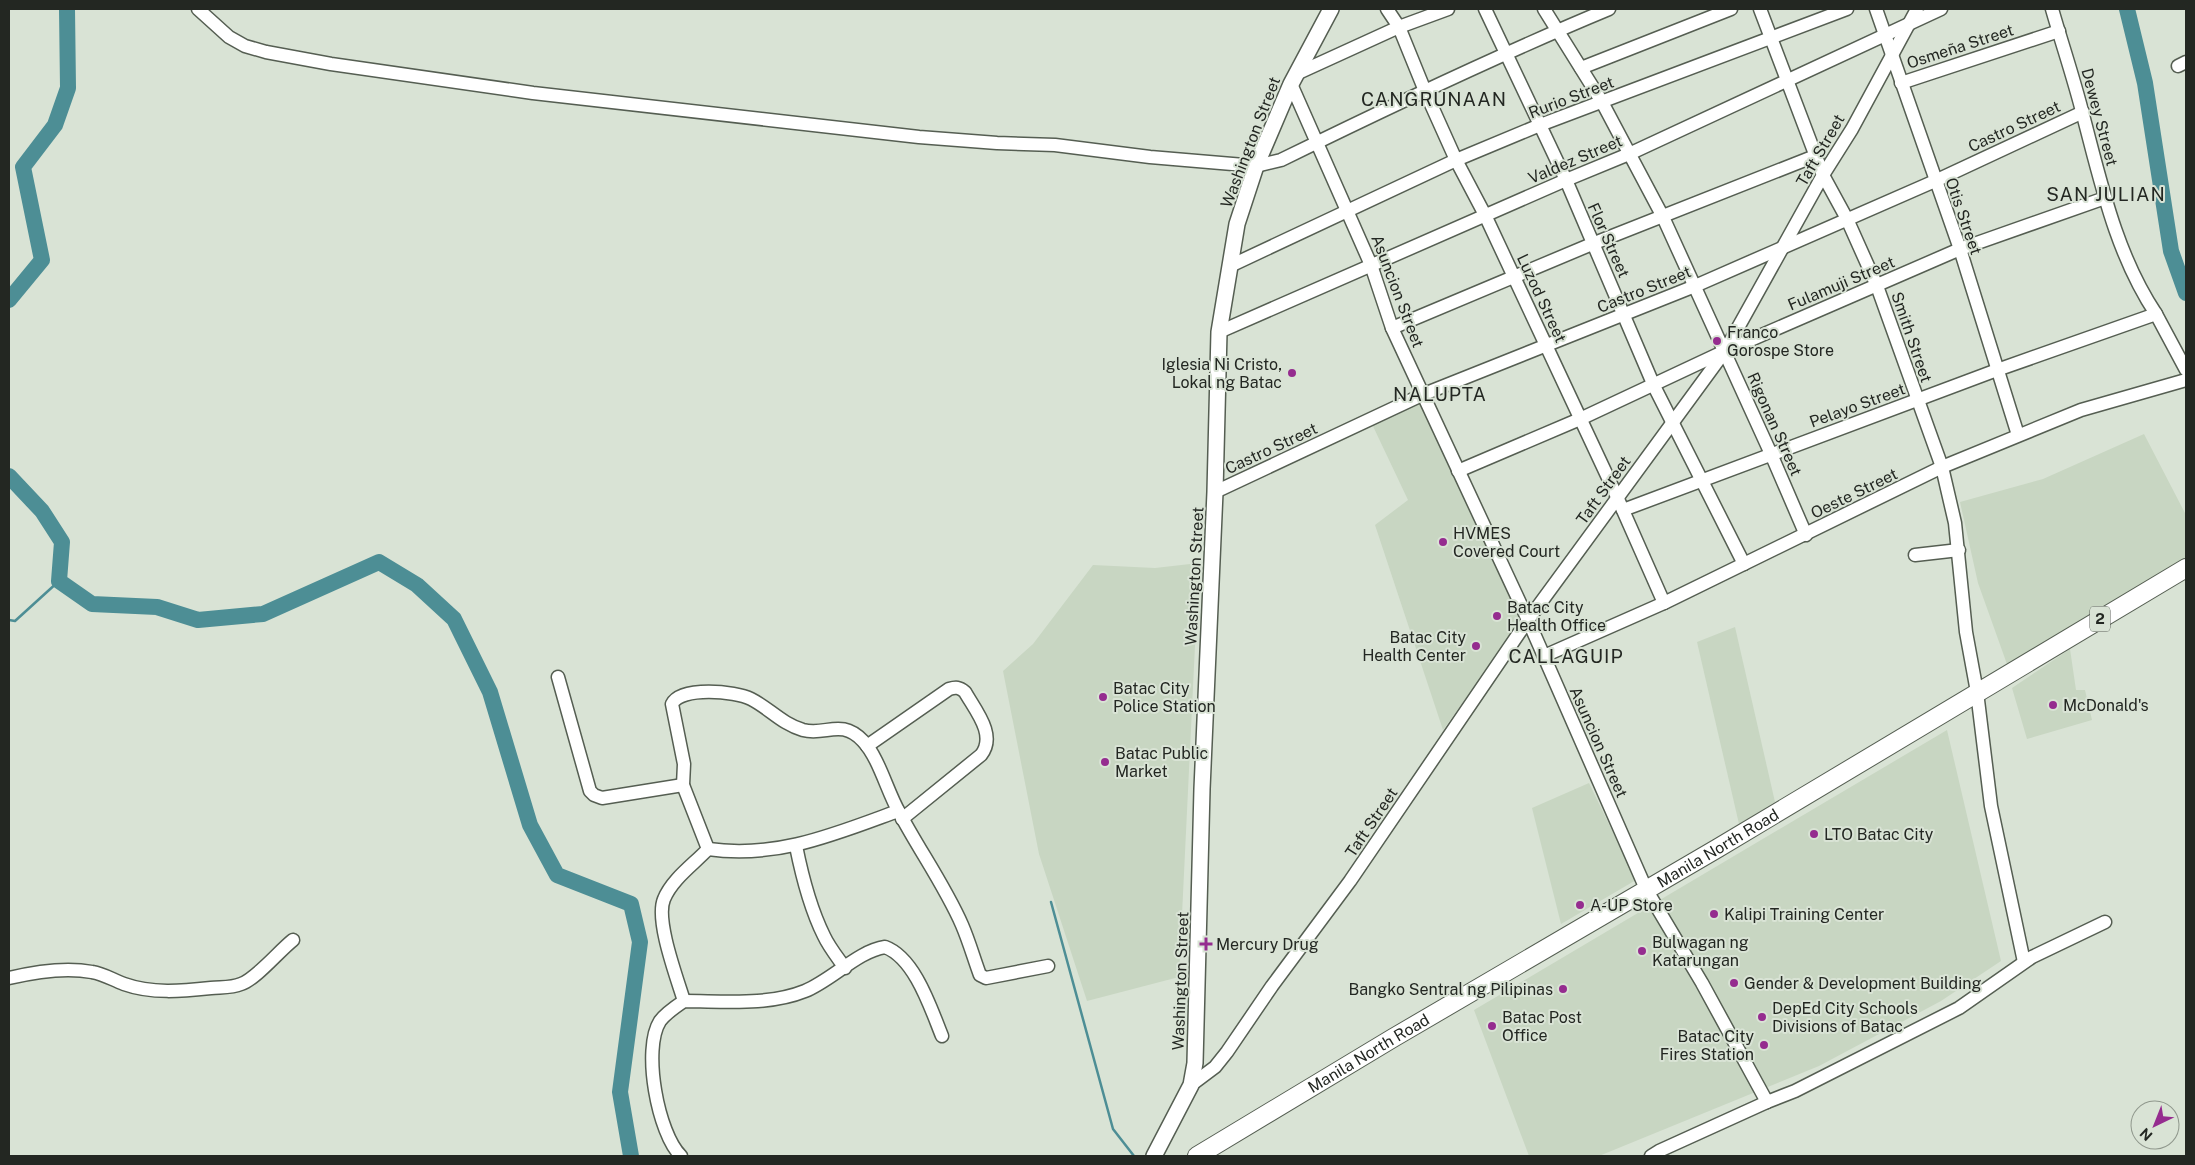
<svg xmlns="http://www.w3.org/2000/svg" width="2195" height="1165" viewBox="0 0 2195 1165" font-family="'Public Sans',sans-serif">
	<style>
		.built { fill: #c8d6c2 }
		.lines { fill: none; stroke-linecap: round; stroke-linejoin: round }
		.stream { stroke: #4d8e95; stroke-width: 2.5 }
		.river { stroke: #4d8e95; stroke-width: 16 }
		.minor-casing { stroke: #555e52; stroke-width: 15 }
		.major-casing { stroke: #555e52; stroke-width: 18 }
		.highway-casing { stroke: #555e52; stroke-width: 20 }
		.minor { stroke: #fff; stroke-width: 12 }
		.major { stroke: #fff; stroke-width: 15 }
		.highway { stroke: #fff; stroke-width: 18 }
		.poi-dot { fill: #952c8f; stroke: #d9e3d5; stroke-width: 2 }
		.labels { text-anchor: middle; stroke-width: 4; stroke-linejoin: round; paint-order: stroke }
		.shield { fill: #d9e3d5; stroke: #5a5f58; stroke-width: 1 }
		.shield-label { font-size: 15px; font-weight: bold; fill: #232722 }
		.street-label { font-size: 16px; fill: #232722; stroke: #d9e3d5 }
		.poi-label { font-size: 16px; fill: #232722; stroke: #d9e3d5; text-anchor: start }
		.quarter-label { font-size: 19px; letter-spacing: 1px; fill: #232722; stroke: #d9e3d5 }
	</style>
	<rect width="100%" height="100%" fill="#d9e3d5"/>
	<g class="built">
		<path d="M1419,401l102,220 -78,109 -68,-205 33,-25 -37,-78z"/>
		<path d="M2144,434l42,81v45l-178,107 -30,-84 -18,-81 83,-23z"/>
		<path d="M1199,563l-20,414 -92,24 -48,-147 -36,-183 30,-27 60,-79 62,3z"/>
		<path d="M1735,627l40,175 -36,22 -42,-182z"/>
		<path d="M2070,649l6,41h9l7,30 -65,19 -15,-51z"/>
		<path d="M1947,730l54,231 -60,40 -122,65 -220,90h-70l-55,-146z"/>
		<path d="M1589,783l47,97 -75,44 -29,-116z"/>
	</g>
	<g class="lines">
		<g class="stream">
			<path d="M9,620l6,1 44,-40"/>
			<path d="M1051,902l62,227 21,27"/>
		</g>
		<g class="river">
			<path d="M2127,9l18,74 26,168 15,42"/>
			<path d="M9,300l33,-40 -19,-93 32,-42 13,-37 -1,-79"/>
			<path d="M9,476l33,35 20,31 -3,39 33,23 65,3 41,13 65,-6 116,-52 38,23 37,34 36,73 40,133 27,50 74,29 9,38 -20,150 11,64"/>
		</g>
		<g class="minor-casing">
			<g id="minor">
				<path d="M198,9l31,28 16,9 21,6 65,12 202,29 386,44 78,6 58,2 95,12 106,9 25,-6c108,-53 217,-105 328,-151"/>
				<path d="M1387,9l12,18 26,64 31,69 29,55 133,284 46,104"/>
				<path d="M1485,9l81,171 88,206 90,178"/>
				<path d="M1544,9l58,93 61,115 108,237 35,81"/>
				<path d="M1760,9l63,166 24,44 30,67 65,181 13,56 11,109 11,60 14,114 33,156"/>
				<path d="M1876,9l84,240 58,186"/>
				<path d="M2052,9c10,35 22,70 31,106 18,68 33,139 73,199"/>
				<path d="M2178,66l8,-4"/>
				<path d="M1581,68l150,-59"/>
				<path d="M1296,74l103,-47 49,-18"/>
				<path d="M1901,83l158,-52"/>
				<path d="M1291,84l80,181 21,63 136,292 118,269 56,94 65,119 28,-11 164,-83 73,-51 73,-35"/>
				<path d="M1230,266l226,-106 84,-35 307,-116"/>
				<path d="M1392,328l200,-84 223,-88"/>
				<path d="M1219,332l347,-152 63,-26 312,-145"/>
				<path d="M1458,471l122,-52 145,-68 235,-102 145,-51"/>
				<path d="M1215,492l209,-98 271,-108 240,-105 148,-69"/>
				<path d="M1623,510l374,-140 159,-56 30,56"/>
				<path d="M1915,555l44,-5"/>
				<path d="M1544,656l120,-53 278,-136 139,-57 105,-30"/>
				<path d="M558,677l32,114 4,4 8,3 81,-13"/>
				<path d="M867,746l82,-57c7,-2 10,-2 16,3 10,18 32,43 16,63l-79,64"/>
				<path d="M796,846c6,30 14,62 28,90 5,11 14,22 21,32"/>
				<path d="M708,849c69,10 127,-15 190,-38"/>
				<path d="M9,978c25,-6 57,-11 83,-6 12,2 21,8 32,12 28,10 58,7 87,4 10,-1 21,0 30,-4 15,-5 38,-33 52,-44"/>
				<path d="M684,1001c-7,-23 -29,-81 -20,-102 8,-20 30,-35 44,-50l-25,-64 1,-21 -12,-60c9,-18 63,-13 79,-5 18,9 31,25 52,31 23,6 38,-12 60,11 16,17 24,50 36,71 20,38 46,74 63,113 7,16 12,34 18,50l6,3 62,-12"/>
				<path d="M1191,1085l24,-18 12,-15 45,-66 78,-105 178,-261 197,-269 98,-176 29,-46 65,-120"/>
				<path d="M681,1156c-23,-22 -39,-107 -21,-135 6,-8 15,-14 24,-20 39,0 84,5 121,-10 27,-11 53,-40 80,-44 30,11 46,62 57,89"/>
				<path d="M1651,1156l8,-5 108,-49"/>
			</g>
		</g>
		<g class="major-casing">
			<path id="major" d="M1154,1156l37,-71 4,-22 7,-274 13,-297 4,-160 18,-108 19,-58 35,-82 40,-75"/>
		</g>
		<g class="highway-casing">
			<g id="highway">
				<path id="s1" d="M1197,1156l196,-118 325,-190 468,-280"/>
			</g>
		</g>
		<use href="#minor" class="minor"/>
		<use href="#major" class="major"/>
		<use href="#highway" class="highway"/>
	</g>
	<g class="poi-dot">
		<circle cx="1717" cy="341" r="5"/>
		<circle cx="1292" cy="373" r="5"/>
		<circle cx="1443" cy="542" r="5"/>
		<circle cx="1497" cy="616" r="5"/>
		<circle cx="1476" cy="646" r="5"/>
		<circle cx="1103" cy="697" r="5"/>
		<circle cx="2053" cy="705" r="5"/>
		<circle cx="1105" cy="762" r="5"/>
		<circle cx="1814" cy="834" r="5"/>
		<circle cx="1580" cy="905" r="5"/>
		<circle cx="1714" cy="914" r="5"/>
		<path d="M1203.5 936.5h5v5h5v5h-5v5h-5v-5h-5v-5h5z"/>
		<circle cx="1642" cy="951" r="5"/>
		<circle cx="1734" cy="983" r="5"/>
		<circle cx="1563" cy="989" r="5"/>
		<circle cx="1762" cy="1017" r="5"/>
		<circle cx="1492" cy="1026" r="5"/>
		<circle cx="1764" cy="1045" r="5"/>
	</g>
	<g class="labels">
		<rect class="shield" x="2090" y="606.5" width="20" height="25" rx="4"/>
		<g class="shield-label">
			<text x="2100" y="624">2</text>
		</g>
		<g class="street-label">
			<text transform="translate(1960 46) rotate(-18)" y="6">Osmeña Street</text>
			<text transform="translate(1571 97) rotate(-21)" y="6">Rurio Street</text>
			<text transform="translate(2100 117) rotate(75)" y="6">Dewey Street</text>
			<text transform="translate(2014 126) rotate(-25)" y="6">Castro Street</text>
			<text transform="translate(1250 142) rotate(-69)" y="6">Washington Street</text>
			<text transform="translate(1820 150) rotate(-60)" y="6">Taft Street</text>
			<text transform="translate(1575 159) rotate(-23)" y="6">Valdez Street</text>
			<text transform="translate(1964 216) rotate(71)" y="6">Otis Street</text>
			<text transform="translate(1609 240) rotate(66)" y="6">Flor Street</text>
			<text transform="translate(1841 283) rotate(-23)" y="6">Fulamuji Street</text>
			<text transform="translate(1644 289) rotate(-22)" y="6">Castro Street</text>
			<text transform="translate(1398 291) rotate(69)" y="6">Asuncion Street</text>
			<text transform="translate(1542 298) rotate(65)" y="6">Luzod Street</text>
			<text transform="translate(1912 337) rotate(71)" y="6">Smith Street</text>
			<text transform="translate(1857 405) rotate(-20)" y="6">Pelayo Street</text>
			<text transform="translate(1775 424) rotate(66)" y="6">Rigonan Street</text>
			<text transform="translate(1271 448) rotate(-25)" y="6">Castro Street</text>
			<text transform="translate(1603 490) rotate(-54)" y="6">Taft Street</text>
			<text transform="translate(1854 493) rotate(-26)" y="6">Oeste Street</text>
			<text transform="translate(1194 576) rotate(-87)" y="6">Washington Street</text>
			<text transform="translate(1599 742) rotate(66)" y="6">Asuncion Street</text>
			<text transform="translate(1371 822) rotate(-56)" y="6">Taft Street</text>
			<text dy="6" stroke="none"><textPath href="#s1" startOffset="605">Manila North Road</textPath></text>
			<text transform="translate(1180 981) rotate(-88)" y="6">Washington Street</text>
			<text dy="6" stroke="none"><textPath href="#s1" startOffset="200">Manila North Road</textPath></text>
		</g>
		<g class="poi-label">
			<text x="1727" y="338">Franco<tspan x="1727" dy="18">Gorospe Store</tspan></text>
			<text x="1282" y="370" text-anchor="end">Iglesia Ni Cristo,<tspan x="1282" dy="18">Lokal ng Batac</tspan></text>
			<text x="1453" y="539">HVMES<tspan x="1453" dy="18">Covered Court</tspan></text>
			<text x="1507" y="613">Batac City<tspan x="1507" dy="18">Health Office</tspan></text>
			<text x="1466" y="643" text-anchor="end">Batac City<tspan x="1466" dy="18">Health Center</tspan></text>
			<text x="1113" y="694">Batac City<tspan x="1113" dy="18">Police Station</tspan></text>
			<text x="2063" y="711">McDonald's</text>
			<text x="1115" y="759">Batac Public<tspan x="1115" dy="18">Market</tspan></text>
			<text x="1824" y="840">LTO Batac City</text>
			<text x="1590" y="911">A-UP Store</text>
			<text x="1724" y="920">Kalipi Training Center</text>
			<text x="1652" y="948">Bulwagan ng<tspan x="1652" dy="18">Katarungan</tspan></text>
			<text x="1216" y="950">Mercury Drug</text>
			<text x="1744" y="989">Gender &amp; Development Building</text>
			<text x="1553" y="995" text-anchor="end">Bangko Sentral ng Pilipinas</text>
			<text x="1772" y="1014">DepEd City Schools<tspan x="1772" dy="18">Divisions of Batac</tspan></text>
			<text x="1502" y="1023">Batac Post<tspan x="1502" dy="18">Office</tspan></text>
			<text x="1754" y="1042" text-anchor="end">Batac City<tspan x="1754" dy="18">Fires Station</tspan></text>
		</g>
		<g class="quarter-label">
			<text x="1434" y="106">CANGRUNAAN</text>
			<text x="2106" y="201">SAN JULIAN</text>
			<text x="1440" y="401">NALUPTA</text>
			<text x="1566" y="663">CALLAGUIP</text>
		</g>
	</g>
	<rect width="2195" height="1165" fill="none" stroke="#232722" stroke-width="20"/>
	<g transform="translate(2155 1125) rotate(223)"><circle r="24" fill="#d9e3d5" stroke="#90988d"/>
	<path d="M0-4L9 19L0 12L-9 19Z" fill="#952c8f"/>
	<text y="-8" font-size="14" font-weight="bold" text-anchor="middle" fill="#232722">N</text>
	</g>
</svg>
